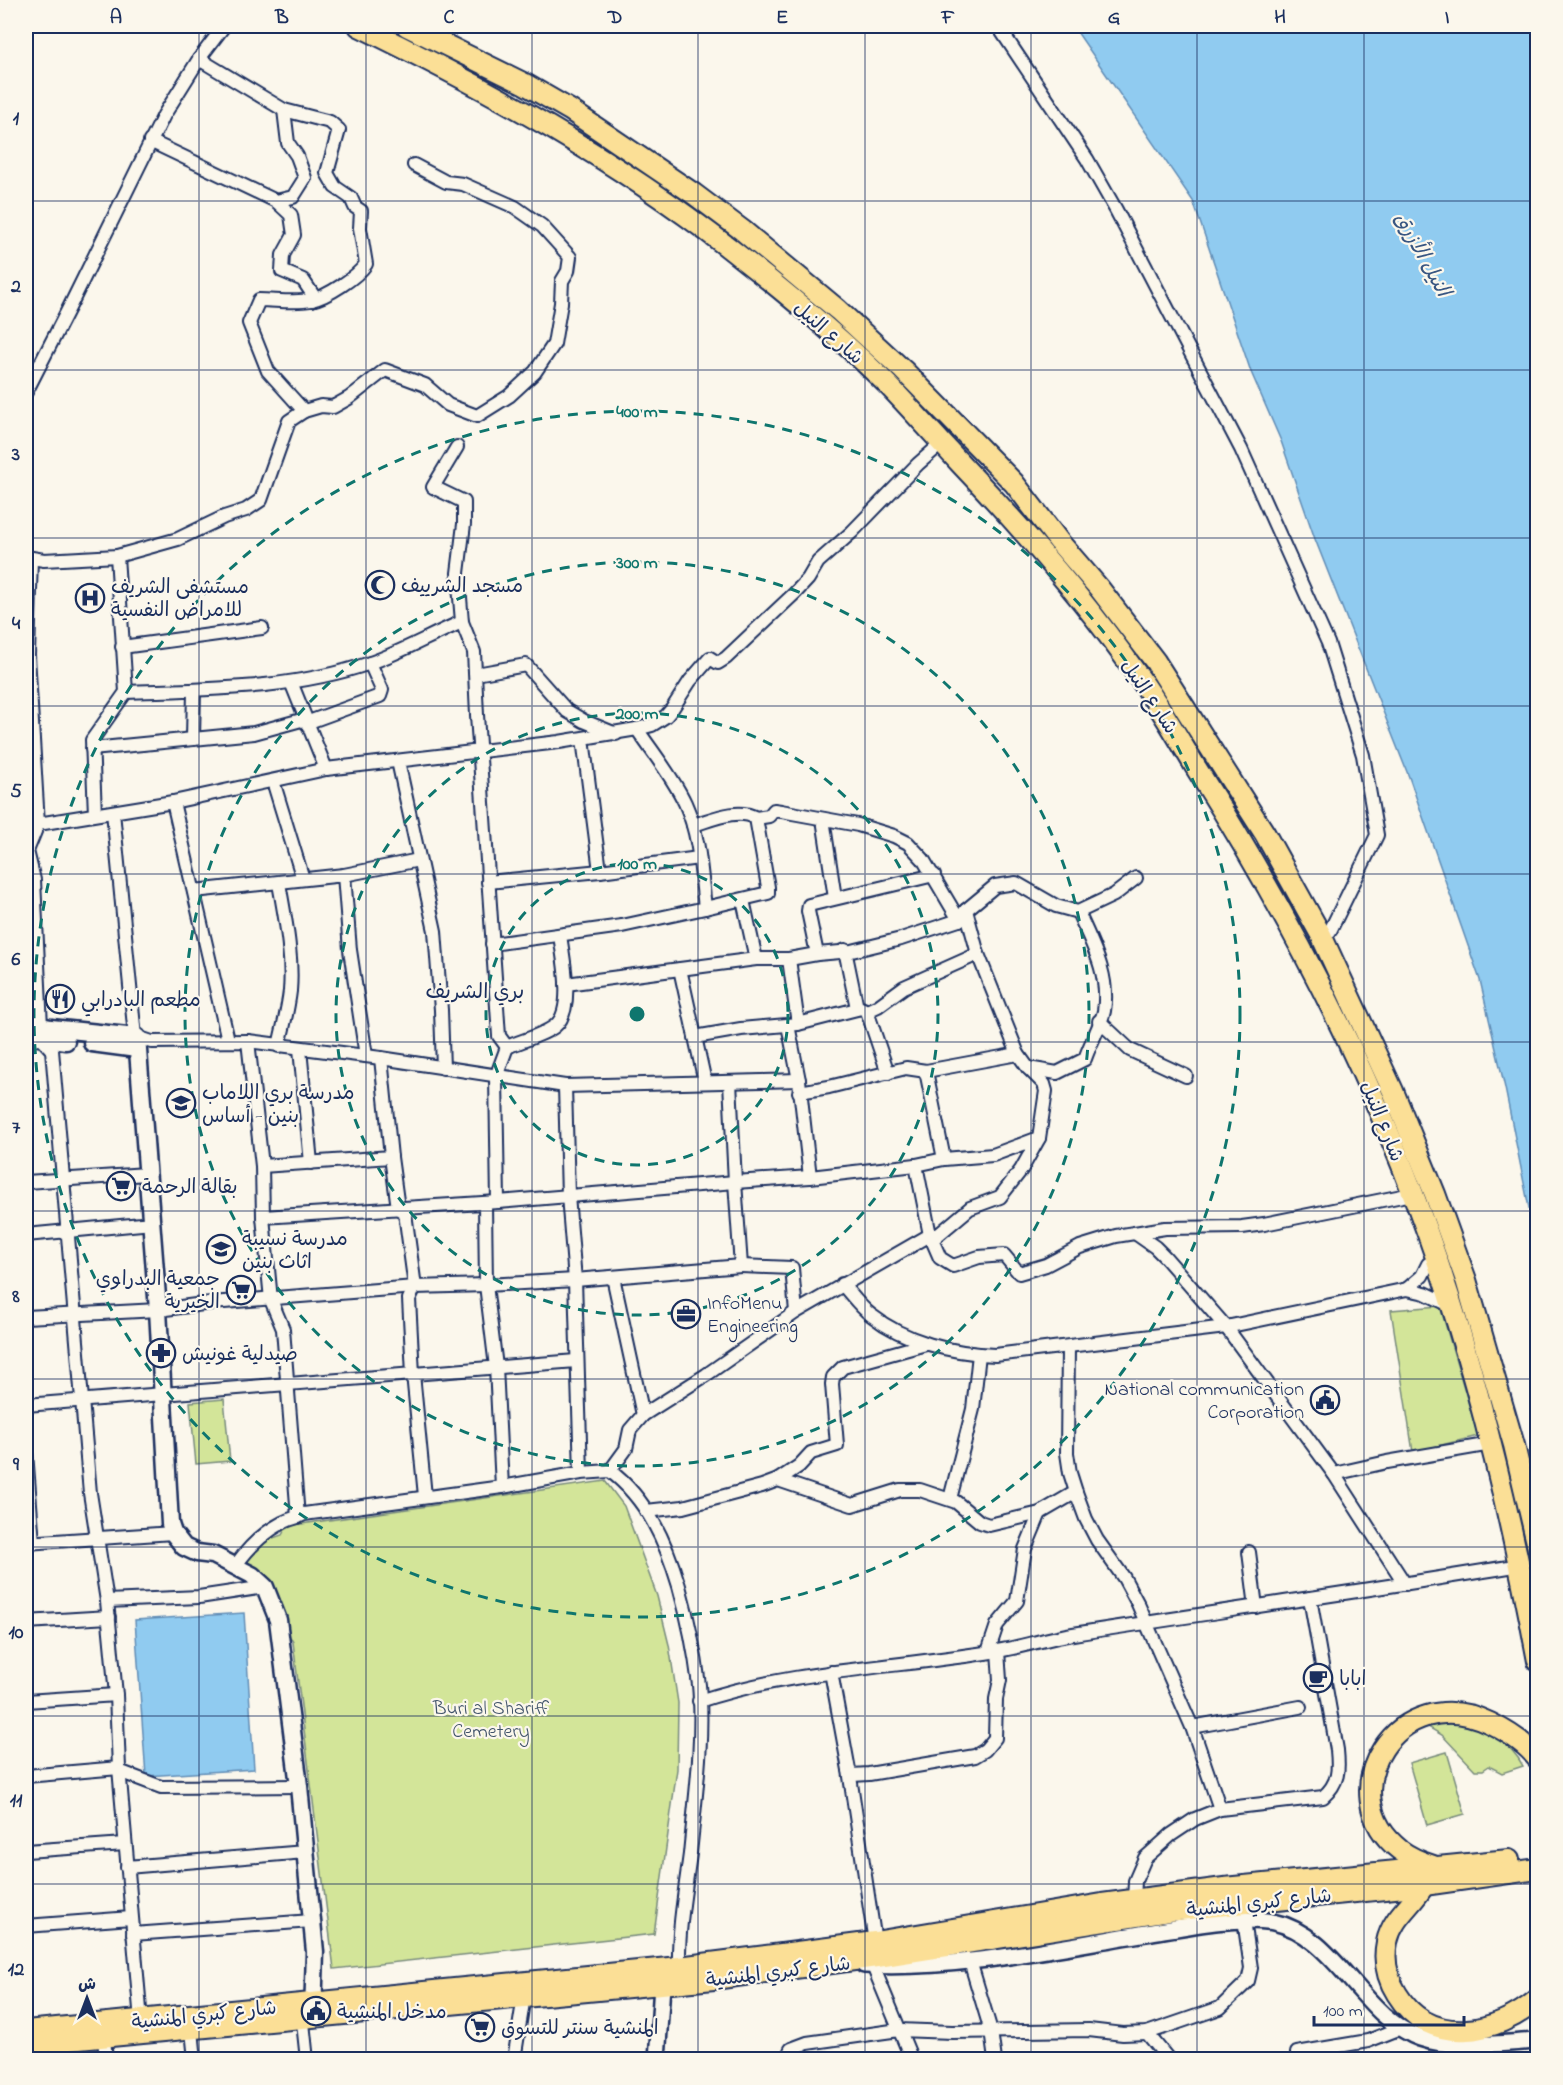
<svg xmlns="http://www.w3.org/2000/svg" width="1563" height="2085" viewBox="0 0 1563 2085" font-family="'Indie Flower','Playpen Sans Arabic',sans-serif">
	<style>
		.green { fill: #d3e599; stroke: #778a7c; stroke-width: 1.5 }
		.water { fill: #90cbf0; stroke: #618db6; stroke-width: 1.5 }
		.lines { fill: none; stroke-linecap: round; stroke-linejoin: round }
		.minor-casing { stroke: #1b2f5e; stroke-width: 16 }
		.tertiary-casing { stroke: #1b2f5e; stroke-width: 20 }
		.secondary-casing { stroke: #1b2f5e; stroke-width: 21 }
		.primary-casing { stroke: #1b2f5e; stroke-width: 24 }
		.minor { stroke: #fbf7ec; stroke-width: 12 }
		.tertiary { stroke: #fbf7ec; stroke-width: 15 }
		.secondary { stroke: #fbf7ec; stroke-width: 16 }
		.primary { stroke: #fbdf96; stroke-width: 20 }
		.grid { fill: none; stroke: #1b2f5e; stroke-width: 1.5; stroke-opacity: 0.55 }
		.ring { fill: none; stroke: #0f766e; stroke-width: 3; stroke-dasharray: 10 8 }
		.labels { text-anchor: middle; stroke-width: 4.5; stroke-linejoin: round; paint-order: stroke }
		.street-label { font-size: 20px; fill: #1b2f5e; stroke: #fbf7ec }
		.poi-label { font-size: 20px; fill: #1b2f5e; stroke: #fbf7ec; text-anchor: start }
		.park-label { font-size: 20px; fill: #40536a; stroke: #fbf7ec }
		.water-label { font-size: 21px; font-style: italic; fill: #385682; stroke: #fbf7ec }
		.neighbourhood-label { font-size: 21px; fill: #1b2f5e; stroke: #fbf7ec }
		.centre { fill: #0f766e; stroke: #fbf7ec; stroke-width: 3 }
		.ring-label { font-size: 18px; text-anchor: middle; font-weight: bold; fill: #0f766e; stroke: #fbf7ec; stroke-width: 4.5; stroke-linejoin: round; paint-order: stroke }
		.neatline { fill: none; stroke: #1b2f5e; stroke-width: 2 }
		.grid-label { font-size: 20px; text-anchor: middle; font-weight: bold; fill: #1b2f5e }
	</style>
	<rect width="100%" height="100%" fill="#fbf7ec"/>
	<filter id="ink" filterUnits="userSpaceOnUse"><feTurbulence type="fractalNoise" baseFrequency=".0167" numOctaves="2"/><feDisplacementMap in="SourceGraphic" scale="12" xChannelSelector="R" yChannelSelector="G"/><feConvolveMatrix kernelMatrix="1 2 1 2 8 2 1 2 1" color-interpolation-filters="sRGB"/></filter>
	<g filter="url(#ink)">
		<g class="green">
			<path d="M1440,1306l38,130 -65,16 -22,-142z"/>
			<path d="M224,1399l6,62 -34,3 -6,-62z"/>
			<path d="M605,1481l19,25 33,90 12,49 9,58 -1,66 -23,165 -320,35 -41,-327 -52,-93 41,-14 5,-9z"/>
			<path d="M1462,1720c25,11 48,21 61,46l-21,7 -13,-7 -6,4h-8l-33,-35 -14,-8c13,-5 20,0 34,-7z"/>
			<path d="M1447,1752l18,62 -38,11 -18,-62z"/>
		</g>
		<g class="water">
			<path d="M1073,26h464v1222l-32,-160 -25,-108 -71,-203 -94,-238 -34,-98 -30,-69 -58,-171z"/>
			<path d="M244,1613l10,156 -108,7 -11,-156z"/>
		</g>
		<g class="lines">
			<g class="minor-casing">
				<g id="minor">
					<path d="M998,26l89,133 29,51 125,239 87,194 35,112 14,80 -47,96 -9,4"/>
					<path d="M284,110l4,33 9,13 8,22 -12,19 -17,4 15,14 3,20 -11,20 -1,16 21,9 12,18 -3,2"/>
					<path d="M150,141l126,60"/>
					<path d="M26,392l44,-86 94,-191 35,-56 25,-33"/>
					<path d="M304,411l17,-5 12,1 16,-9 36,-28 40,15 23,20 29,11 32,-20 26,-24 19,-28 7,-41 1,-22 6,-10 2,-14 -28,-31 -27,-19 -52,-23 -17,-2 -32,-17"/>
					<path d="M457,447l-24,40 31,15v22l-6,49 4,49 12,30 3,63 22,321 8,11 -11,30 2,125"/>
					<path d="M26,557l18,3 73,-4 61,-17 46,-22 22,-7 15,-10 28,-79 15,-10 -36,-40 -19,-48 10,-23c16,0 36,3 52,0 16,-3 46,-23 55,-36l-6,-36 1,-17 -6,-4 -4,-9 -16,-11 -8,-14 12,-43 -9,-8 -46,-12 -85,-51"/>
					<path d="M31,558l-3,97 10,169 -11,27 7,29 7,147"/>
					<path d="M122,647l140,-19"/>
					<path d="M476,674l50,-9 41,46 17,10 32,13"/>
					<path d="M291,682l35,87"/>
					<path d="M126,692c81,-3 166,-2 244,-29 32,-11 61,-28 92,-41"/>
					<path d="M306,723l74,-27 2,-6 -12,-27"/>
					<path d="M193,739l1,-49"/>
					<path d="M583,739l17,132"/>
					<path d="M92,749l162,-16 51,-14"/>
					<path d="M398,761l37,170 6,79 2,58"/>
					<path d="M273,781l30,98"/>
					<path d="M173,802l55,238"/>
					<path d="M113,812l22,225"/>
					<path d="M95,814l-3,-74 34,-48 -9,-136"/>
					<path d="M823,819l12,79"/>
					<path d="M26,824h12l135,-22 153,-33 233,-27 78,-13 15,-4 14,-9 6,-7 18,-28 20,-23 8,5 8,-5 69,-65 13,-14 10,-17 34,-30 66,-68 24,-21"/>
					<path d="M693,825c18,-5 45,-18 63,-7l13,-2 5,-6 7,1 77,14 36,11 14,7 15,16 36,61"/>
					<path d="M344,875l6,75 16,106"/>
					<path d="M488,882l112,-11 99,-13"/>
					<path d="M279,883c6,35 14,72 11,108 -2,18 -7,37 -11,55"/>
					<path d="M194,891l150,-16 75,-15"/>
					<path d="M743,900l13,59"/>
					<path d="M705,908l63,-15v-6l-12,-69"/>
					<path d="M492,944l130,-18 83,-18c-4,-35 -5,-72 -20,-105 -12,-26 -32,-50 -48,-74"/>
					<path d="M845,950l12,58"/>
					<path d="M817,954l-9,-43 1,-6 125,-30"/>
					<path d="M789,959l9,65"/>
					<path d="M680,969l25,113"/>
					<path d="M566,984l190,-25h33l28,-5 35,-3 49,-12 58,-19 7,-10 29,-24 21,-3 40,23 22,6 36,-17 22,-17"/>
					<path d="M867,1011l11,-5 26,-19 74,-33"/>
					<path d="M1099,1021l31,29 56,26"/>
					<path d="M788,1025l11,55 11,97"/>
					<path d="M137,1037l15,5 96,-1 133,17 184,28 234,-6"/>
					<path d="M695,1037l46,-8 57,-5 63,-16 6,3 21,62"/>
					<path d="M41,1038l11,12 38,443 17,108 9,94 3,73 22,253"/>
					<path d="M248,1041l14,125 1,51 8,83 12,29 15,188"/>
					<path d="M507,1047c13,-6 37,-12 48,-21 20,-16 8,-68 5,-91"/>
					<path d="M300,1049l11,114"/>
					<path d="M381,1058l10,99 7,51 7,5 10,74 -6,12 4,75 12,122"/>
					<path d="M1028,1068l29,5 28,-14c4,-13 17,-37 19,-48 6,-36 -12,-67 -26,-99"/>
					<path d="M926,1071l18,88"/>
					<path d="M565,1086l3,110 7,84 6,193"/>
					<path d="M799,1092l30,-5 77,-19 20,3 92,-17"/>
					<path d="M916,1165l14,70"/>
					<path d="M262,1166l129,-9"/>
					<path d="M26,1182l121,-8"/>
					<path d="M485,1203l1,82 10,82 6,120"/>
					<path d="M263,1217l235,-15 237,-20 -5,-100"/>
					<path d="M1135,1233l20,14 10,10 61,70 108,147 71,110"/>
					<path d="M26,1235l126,-12"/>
					<path d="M932,1240l38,-32 30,-11 21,-27 18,-32 7,-47 -2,-7 -16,-16 -10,-14 -40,-100 -12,-44"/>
					<path d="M741,1266l51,2 4,44"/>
					<path d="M613,1277l30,138"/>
					<path d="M842,1284c9,10 18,23 29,31 34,27 81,38 124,40l231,-28 181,-38 18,4 27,13"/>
					<path d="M1407,1289l15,-13 6,-12 9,-4"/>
					<path d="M26,1317l132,-7 53,-7 204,-16 71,-2 89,-5 166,-14 -6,-84 75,-5 106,-12 28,-6 49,-4 46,-17"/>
					<path d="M1068,1347l-1,106 3,20 6,19 10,27 11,21 27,38 14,26 54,123 28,82 -25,10 -24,16 -26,23 -10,23 -1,19"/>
					<path d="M26,1405l550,-44"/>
					<path d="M26,1452l7,91"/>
					<path d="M610,1471l16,-22 4,-19 13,-15 63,-40 90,-63 134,-77 10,23 13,8 26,-9 25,-2 15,18 27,-8 34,-18 36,-11 49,-8 77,-1 22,-3 148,-30"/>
					<path d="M1334,1474l53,-12 104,-18"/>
					<path d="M778,1480l74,25 48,-15h20l36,12 24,20 9,3 51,-12 36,-21"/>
					<path d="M950,1499l23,-90 6,-55"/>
					<path d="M646,1511l37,-4 79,-21 16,-6 21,-14 12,-13 26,-8 -5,-61 1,-7 10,-10 83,-23"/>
					<path d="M26,1543l147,-10"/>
					<path d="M1249,1552l7,55"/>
					<path d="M236,1565c12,-17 27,-32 46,-42 7,-4 15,-5 22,-9l198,-27 79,-14 29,-2c37,28 56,71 69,115 9,32 16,66 20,99 5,53 -4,116 -9,169 -5,38 -12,75 -11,113"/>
					<path d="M107,1601l92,-4 66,-10"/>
					<path d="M26,1622l83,-5"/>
					<path d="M988,1652l9,-27 20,-24 8,-52 15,-36"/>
					<path d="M831,1672l18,98 26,172"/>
					<path d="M26,1701l90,-6"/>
					<path d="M699,1701c96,-32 199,-33 298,-50 26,-4 50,-13 76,-17 149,-23 298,-44 447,-69"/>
					<path d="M1192,1727l108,-20"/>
					<path d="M849,1770l3,5 17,-1 106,-18 10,-6 10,-12 1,-39 4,-19 -2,-29"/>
					<path d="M119,1771l42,16 138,-1"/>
					<path d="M26,1776l93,-8"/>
					<path d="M1220,1809l103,-12c16,-14 16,-27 14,-47l-27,-152"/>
					<path d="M26,1851l99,-7"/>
					<path d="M127,1867l178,-15"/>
					<path d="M26,1926l105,-8"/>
					<path d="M133,1934l179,-13"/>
					<path d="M970,1961l21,70 4,29"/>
					<path d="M873,1966l39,94"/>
					<path d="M302,2013l5,47"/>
					<path d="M192,2030l3,30"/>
					<path d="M1147,2033l22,27"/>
					<path d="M104,2038l2,22"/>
					<path d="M1297,2053l71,-12 33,-13"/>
					<path d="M514,2060l10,-64"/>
					<path d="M786,2060l5,-11 16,-6 92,-13 53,2 137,-2 34,4 24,-1 73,-25 28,-27 3,-13 -7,-48"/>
				</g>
			</g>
			<g class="tertiary-casing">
				<g id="tertiary">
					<path d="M864,1965c95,5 190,-17 283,-32 36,-6 90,-18 126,-11 62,12 89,95 147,116 34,12 82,5 118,3"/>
					<path d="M657,2060l5,-75"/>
				</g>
			</g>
			<g class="secondary-casing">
				<g id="secondary">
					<path d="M26,1023l25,5 86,9 21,273 12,214 3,9 11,14 13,6 16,2 39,20 13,12 13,33 21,166 13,135 3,31 -2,62"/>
					<path d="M26,1035l40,6"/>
					<path d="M92,1043l45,6"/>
				</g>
			</g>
			<g class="primary-casing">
				<g id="primary">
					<path d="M359,26c130,63 256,133 370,222 55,43 110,88 160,138 24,25 47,51 71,77 63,66 124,136 176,210 23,31 42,65 62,98 98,155 181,318 240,492 44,130 75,264 100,398"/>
					<path d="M407,26l118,58 45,26 124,84 48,36 96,80 65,60 111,113 47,61 38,44 56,73 110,173 56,101 72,156 42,103 31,86 48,165 24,102"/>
					<path d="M1433,1866c-12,-4 -23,-8 -33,-16 -72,-56 -3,-172 90,-127 18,9 36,20 48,36"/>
					<path d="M1424,1885c-11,20 -32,32 -37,57 -4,19 0,36 10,52 33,54 99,41 141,5"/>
					<path d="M26,2031l653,-64 196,-25 227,-38 122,-16 285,-28"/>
					<path d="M26,2044l688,-65 170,-23 284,-45 256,-26 114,-16"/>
				</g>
			</g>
			<use href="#minor" class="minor"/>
			<use href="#tertiary" class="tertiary"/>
			<use href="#secondary" class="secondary"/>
			<use href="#primary" class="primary"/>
		</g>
	</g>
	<path class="grid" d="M199,26v2034M366,26v2034M532,26v2034M698,26v2034M865,26v2034M1031,26v2034M1197,26v2034M1364,26v2034M26,201h1512M26,370h1512M26,538h1512M26,706h1512M26,874h1512M26,1042h1512M26,1211h1512M26,1379h1512M26,1547h1512M26,1716h1512M26,1884h1512"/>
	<g class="ring">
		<circle cx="637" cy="1014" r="151"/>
		<circle cx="637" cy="1014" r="301"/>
		<circle cx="637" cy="1014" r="452"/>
		<circle cx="637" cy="1014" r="603"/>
	</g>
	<defs>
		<g id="mosque-ring" transform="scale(1.5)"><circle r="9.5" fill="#fbf7ec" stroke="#1b2f5e" stroke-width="1.5"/><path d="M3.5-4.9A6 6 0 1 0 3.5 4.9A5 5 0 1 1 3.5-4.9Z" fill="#1b2f5e"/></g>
		<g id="hospital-ring" transform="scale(1.5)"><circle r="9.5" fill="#fbf7ec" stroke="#1b2f5e" stroke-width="1.5"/><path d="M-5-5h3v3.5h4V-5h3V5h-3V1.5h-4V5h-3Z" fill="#1b2f5e"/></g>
		<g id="restaurant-ring" transform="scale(1.5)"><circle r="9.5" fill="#fbf7ec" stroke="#1b2f5e" stroke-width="1.5"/><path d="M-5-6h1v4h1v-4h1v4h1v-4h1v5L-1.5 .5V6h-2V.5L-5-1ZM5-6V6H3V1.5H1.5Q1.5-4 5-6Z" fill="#1b2f5e"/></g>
		<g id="school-ring" transform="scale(1.5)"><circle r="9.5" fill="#fbf7ec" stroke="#1b2f5e" stroke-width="1.5"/><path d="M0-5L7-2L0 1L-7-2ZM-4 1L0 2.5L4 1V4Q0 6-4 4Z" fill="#1b2f5e"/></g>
		<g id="supermarket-ring" transform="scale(1.5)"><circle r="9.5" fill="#fbf7ec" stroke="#1b2f5e" stroke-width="1.5"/><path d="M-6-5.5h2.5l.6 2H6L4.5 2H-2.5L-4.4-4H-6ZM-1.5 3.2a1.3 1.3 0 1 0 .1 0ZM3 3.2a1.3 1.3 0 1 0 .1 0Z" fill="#1b2f5e"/></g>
		<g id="office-ring" transform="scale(1.5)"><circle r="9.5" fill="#fbf7ec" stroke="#1b2f5e" stroke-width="1.5"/><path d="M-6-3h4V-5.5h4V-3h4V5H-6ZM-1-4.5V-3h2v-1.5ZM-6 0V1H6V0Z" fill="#1b2f5e"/></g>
		<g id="pharmacy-ring" transform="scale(1.5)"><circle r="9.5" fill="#fbf7ec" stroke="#1b2f5e" stroke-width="1.5"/><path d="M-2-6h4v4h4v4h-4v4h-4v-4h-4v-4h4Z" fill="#1b2f5e"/></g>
		<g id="civic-ring" transform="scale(1.5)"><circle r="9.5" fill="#fbf7ec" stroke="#1b2f5e" stroke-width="1.5"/><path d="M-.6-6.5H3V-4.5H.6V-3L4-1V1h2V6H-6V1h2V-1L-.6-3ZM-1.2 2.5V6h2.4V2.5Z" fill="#1b2f5e"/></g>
		<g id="cafe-ring" transform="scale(1.5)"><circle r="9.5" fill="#fbf7ec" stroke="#1b2f5e" stroke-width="1.5"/><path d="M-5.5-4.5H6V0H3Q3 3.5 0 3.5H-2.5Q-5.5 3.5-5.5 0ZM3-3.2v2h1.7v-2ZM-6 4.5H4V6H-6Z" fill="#1b2f5e"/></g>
	</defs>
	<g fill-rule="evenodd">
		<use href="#mosque-ring" x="380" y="585"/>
		<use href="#hospital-ring" x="90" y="598"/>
		<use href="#restaurant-ring" x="60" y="999"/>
		<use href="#school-ring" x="181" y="1103"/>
		<use href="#supermarket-ring" x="121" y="1186"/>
		<use href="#school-ring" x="221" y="1249"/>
		<use href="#supermarket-ring" x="241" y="1290"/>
		<use href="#office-ring" x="686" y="1314"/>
		<use href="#pharmacy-ring" x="161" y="1353"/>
		<use href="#civic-ring" x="1325" y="1400"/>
		<use href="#cafe-ring" x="1318" y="1678"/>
		<use href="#civic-ring" x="316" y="2011"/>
		<use href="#supermarket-ring" x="480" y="2027"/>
	</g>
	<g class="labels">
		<g class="street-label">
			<text transform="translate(829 332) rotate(41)" y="7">شارع النيل</text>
			<text transform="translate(1150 696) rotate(56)" y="7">شارع النيل</text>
			<text transform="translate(1383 1121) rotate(68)" y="7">شارع النيل</text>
			<text transform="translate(1259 1902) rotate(-6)" y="7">شارع كبري المنشية</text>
			<text transform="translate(778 1971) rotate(-7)" y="7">شارع كبري المنشية</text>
			<text transform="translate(204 2014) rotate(-6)" y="7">شارع كبري المنشية</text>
		</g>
		<g class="poi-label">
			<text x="401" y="592">مسجد الشرييف</text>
			<text x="111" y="593">مستشفى الشريف<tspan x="111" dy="23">للامراض النفسية</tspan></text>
			<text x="81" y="1006">مطعم البادرابي</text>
			<text x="202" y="1099">مدرسة بري اللاماب<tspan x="202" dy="23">بنين - أساس</tspan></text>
			<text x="142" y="1193">بقالة الرحمة</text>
			<text x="242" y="1245">مدرسة نسيبة<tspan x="242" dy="23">اثاث بنين</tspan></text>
			<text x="220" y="1285" text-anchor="end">جمعية البدراوي<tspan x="220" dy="23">الخيرية</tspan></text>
			<text x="707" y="1309">InfoMenu<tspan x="707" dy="23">Engineering</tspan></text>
			<text x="182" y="1360">صيدلية غونيش</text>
			<text x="1304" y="1395" text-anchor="end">National communication<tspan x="1304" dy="23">Corporation</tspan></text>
			<text x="1339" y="1685">ابابا</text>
			<text x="337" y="2018">مدخل المنشية</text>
			<text x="501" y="2034">المنشية سنتر للتسوق</text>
		</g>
		<g class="park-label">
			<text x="491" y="1714">Buri al Shariff<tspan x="491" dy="23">Cemetery</tspan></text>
		</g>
		<g class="water-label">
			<text transform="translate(1423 254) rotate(61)" y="7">النيل الأزرق</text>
		</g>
		<g class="neighbourhood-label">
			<text x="475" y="998">بري الشريف</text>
		</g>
	</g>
	<circle cx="637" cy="1014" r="9" class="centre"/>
	<g class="ring-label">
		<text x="637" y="417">400 m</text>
		<text x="637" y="568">300 m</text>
		<text x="637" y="719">200 m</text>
		<text x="637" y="869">100 m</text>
	</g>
	<rect width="1563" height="2085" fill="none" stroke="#fbf7ec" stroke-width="66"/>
	<g transform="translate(87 1998)" stroke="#fbf7ec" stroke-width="4.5" paint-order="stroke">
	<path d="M0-4.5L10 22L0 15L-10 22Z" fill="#1b2f5e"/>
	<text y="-9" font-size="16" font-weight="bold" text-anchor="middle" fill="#1b2f5e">ش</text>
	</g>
	<path d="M1314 2016v9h150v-9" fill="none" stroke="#1b2f5e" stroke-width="3"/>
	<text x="1323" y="2016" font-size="18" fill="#1b2f5e" stroke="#fbf7ec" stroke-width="4.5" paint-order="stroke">100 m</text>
	<rect x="33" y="33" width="1497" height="2019" class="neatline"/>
	<g class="grid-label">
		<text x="116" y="23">A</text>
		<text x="282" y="23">B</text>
		<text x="449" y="23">C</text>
		<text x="615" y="23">D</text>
		<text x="782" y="23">E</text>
		<text x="948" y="23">F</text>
		<text x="1114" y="23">G</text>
		<text x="1280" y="23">H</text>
		<text x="1447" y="23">I</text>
		<text x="16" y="124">1</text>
		<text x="16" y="292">2</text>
		<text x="16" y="460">3</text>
		<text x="16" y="629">4</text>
		<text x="16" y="797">5</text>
		<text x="16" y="965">6</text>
		<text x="16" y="1133">7</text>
		<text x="16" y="1302">8</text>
		<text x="16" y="1470">9</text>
		<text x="16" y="1638">10</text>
		<text x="16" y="1806">11</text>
		<text x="16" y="1975">12</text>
	</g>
</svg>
